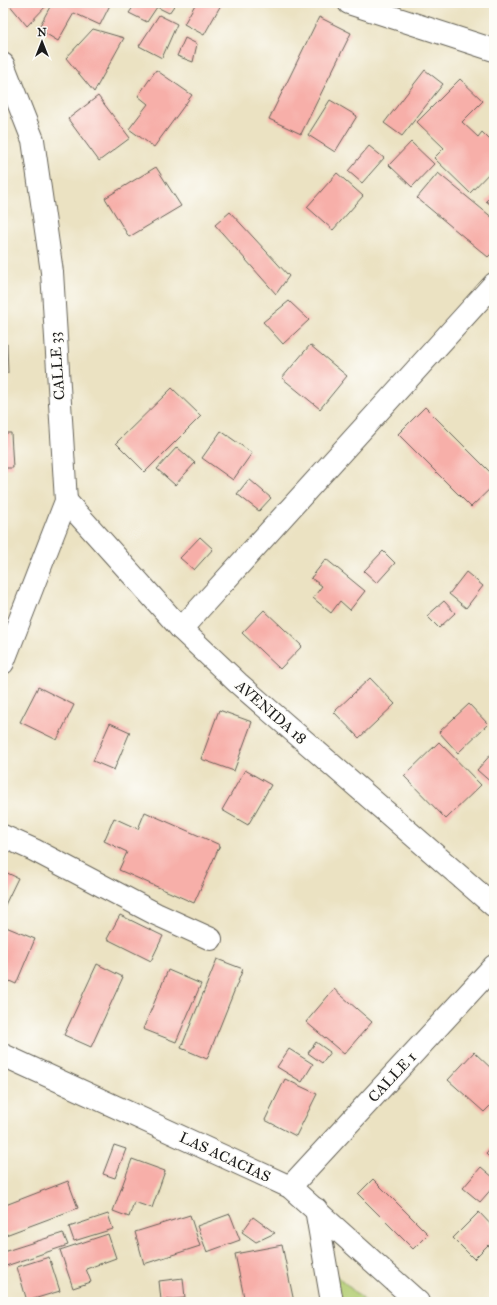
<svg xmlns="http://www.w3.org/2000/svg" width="497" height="1305" viewBox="0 0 497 1305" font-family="'IM FELL Great Primer',serif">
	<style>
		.green { fill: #b3cd73; stroke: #687448 }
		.building { fill: #f7afa9 }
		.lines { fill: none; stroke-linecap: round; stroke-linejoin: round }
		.minor-casing { stroke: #646156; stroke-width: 24 }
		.minor { stroke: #fff; stroke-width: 22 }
		.labels { text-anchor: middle; stroke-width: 3; stroke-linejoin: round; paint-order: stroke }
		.street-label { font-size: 15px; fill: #1c1c1c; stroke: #fdfcf7 }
	</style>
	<rect width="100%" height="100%" fill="#fdfcf7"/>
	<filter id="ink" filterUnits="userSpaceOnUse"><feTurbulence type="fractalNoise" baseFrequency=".025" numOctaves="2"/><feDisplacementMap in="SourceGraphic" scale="8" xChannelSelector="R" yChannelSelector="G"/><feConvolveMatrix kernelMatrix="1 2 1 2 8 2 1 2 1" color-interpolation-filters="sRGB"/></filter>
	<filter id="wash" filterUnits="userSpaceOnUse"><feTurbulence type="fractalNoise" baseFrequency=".012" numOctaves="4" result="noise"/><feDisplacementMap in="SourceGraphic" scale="16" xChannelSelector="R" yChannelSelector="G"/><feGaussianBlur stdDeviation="0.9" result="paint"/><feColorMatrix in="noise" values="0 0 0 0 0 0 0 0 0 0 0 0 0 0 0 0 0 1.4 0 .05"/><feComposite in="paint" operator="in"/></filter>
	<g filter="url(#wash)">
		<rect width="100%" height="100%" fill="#ebe2c2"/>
		<path class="green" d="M335,1274l31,28h-26z"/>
		<g id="blocks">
			<g class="building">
				<path d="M8,3h41l-22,23z"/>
				<path d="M52,3h59l-11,22 -26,-12 -16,28 -20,-12z"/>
				<path d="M136,3h40l-7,10 -12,-6 -10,15 -18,-9z"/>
				<path d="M196,3h26l-18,32 -20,-11z"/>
				<path d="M159,15l18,9 -15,34 -23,-12z"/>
				<path d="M319,17l32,16 -50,101 -32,-15z"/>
				<path d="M93,29l31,9 -30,54 -28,-34z"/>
				<path d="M185,38l12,6 -4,18 -16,-6z"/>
				<path d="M156,70l36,25 -38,52 -25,-18 19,-25 -10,-8z"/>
				<path d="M425,70l18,14 -41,52 -18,-13z"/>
				<path d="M460,79l23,22 -21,21 16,15 4,-5 12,12v24l-24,25 -36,-35 10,-10 -27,-26z"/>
				<path d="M98,96l32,42 -31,23 -31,-42z"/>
				<path d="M330,100l27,16 -22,36 -27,-17z"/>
				<path d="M411,142l23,22 -22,23 -23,-22z"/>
				<path d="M369,146l15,12 -22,25 -14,-12z"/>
				<path d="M156,167l25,39 -52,31 -24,-39z"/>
				<path d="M337,173l26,23 -30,34 -26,-23z"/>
				<path d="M438,173l56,46v32l-6,6 -71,-59z"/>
				<path d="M494,193v14l-8,-6z"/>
				<path d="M230,212l59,64 -13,18 -61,-69z"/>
				<path d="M289,301l20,19 -26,24 -20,-22z"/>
				<path d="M3,344h4l1,29h-5z"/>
				<path d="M310,345l37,31 -27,33 -38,-31z"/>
				<path d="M172,388l29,28 -56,56 -29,-29z"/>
				<path d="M425,407l69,69v9l-23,22 -73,-73z"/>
				<path d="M221,431l31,22 -19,27 -31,-22z"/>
				<path d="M3,433h8l2,35h-10z"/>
				<path d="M177,447l18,16 -20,22 -18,-16z"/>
				<path d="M249,479l22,19 -12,13 -22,-17z"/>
				<path d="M200,537l13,12 -19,21 -14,-12z"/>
				<path d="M383,551l12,12 -18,20 -13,-12z"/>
				<path d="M326,559l39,32 -15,19 -10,-9 -9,12 -18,-15 9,-12 -11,-8z"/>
				<path d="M466,572l17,14 -17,22 -17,-14z"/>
				<path d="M444,601l11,12 -16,15 -12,-12z"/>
				<path d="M264,610l38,36 -22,23 -38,-36z"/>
				<path d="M370,678l25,26 -36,34 -25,-26z"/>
				<path d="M38,687l36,18 -17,35 -37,-18z"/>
				<path d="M469,704l19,20 -30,29 -19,-21z"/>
				<path d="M219,710l33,12 -18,49 -33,-12z"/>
				<path d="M110,723l20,9 -16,38 -21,-9z"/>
				<path d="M439,742l42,43 -35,34 -42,-43z"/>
				<path d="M494,751v34l-17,-15z"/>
				<path d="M245,770l26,15 -23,40 -26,-15z"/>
				<path d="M145,812l75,33 -26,58 -75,-33 8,-18 -23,-11 10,-23 24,11z"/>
				<path d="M3,871l15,7 -15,31z"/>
				<path d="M120,915l43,21 -12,25 -44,-22z"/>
				<path d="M6,927l29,12 -19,45 -13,-6v-44z"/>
				<path d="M217,959l26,10 -36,90 -26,-11z"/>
				<path d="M97,964l26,13 -32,70 -27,-12z"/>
				<path d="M168,970l33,14 -25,58 -33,-13z"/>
				<path d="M334,989l38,33 -28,32 -38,-32z"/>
				<path d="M316,1042l14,10 -8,11 -14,-10z"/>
				<path d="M289,1049l24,15 -11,18 -25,-15z"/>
				<path d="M474,1052l20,19v31l-10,10 -36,-32z"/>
				<path d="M285,1079l32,15 -21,42 -31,-16z"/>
				<path d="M114,1145l12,4 -11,29 -12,-4z"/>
				<path d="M494,1145v17l-8,-8z"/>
				<path d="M132,1159l33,12 -13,37 -18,-6 -5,15 -16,-6z"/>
				<path d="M481,1167l13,11v8l-14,16 -17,-14z"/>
				<path d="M373,1179l55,55 -15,15 -55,-55z"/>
				<path d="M68,1181l10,27 -75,28v-30z"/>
				<path d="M479,1212l15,16v23l-6,-6 -14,14 -21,-21z"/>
				<path d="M108,1214l5,15 -39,12 -5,-14z"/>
				<path d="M230,1214l10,26 -33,12 -10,-26z"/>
				<path d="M190,1215l10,31 -56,18 -9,-32z"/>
				<path d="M253,1217l22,16 -19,9 -14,-10z"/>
				<path d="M63,1233l5,12 -65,22v-15z"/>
				<path d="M108,1234l8,24 -30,11 5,13 -18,6 -13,-38z"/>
				<path d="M282,1245l12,57h-49l-10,-48z"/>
				<path d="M49,1257l11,34 -33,10 -10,-34z"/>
				<path d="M183,1278l2,20 -24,2 -2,-19z"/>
			</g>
		</g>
	</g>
	<g filter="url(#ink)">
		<use href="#blocks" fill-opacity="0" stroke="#646156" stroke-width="1"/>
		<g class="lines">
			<g class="minor-casing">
				<g id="minor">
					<path d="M349,3l145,47"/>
					<path d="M3,64l30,76 19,132 14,229 -63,162"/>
					<path d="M66,501l115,128 57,54 256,223"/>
					<path d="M181,629l313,-345"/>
					<path d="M3,836l31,14 122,64 55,25"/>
					<path d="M3,1055l287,132 128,115"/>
					<path d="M290,1187l204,-221"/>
					<path d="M316,1209l16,93"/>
				</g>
			</g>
			<use href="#minor" class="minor"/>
		</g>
	</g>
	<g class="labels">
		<g class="street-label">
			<text transform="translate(57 366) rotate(-94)" y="5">CALLE 33</text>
			<text transform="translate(271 712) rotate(41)" y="5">AVENIDA 18</text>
			<text transform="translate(392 1077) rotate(-47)" y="5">CALLE 1</text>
			<text transform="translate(225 1157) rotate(25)" y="5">LAS ACACIAS</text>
		</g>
	</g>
	<rect width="497" height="1305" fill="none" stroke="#fdfcf7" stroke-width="16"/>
	<g transform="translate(42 42)" stroke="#fdfcf7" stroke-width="3" paint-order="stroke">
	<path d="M0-3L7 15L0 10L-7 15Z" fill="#1c1c1c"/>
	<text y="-6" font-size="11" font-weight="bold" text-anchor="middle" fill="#1c1c1c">N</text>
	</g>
</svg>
